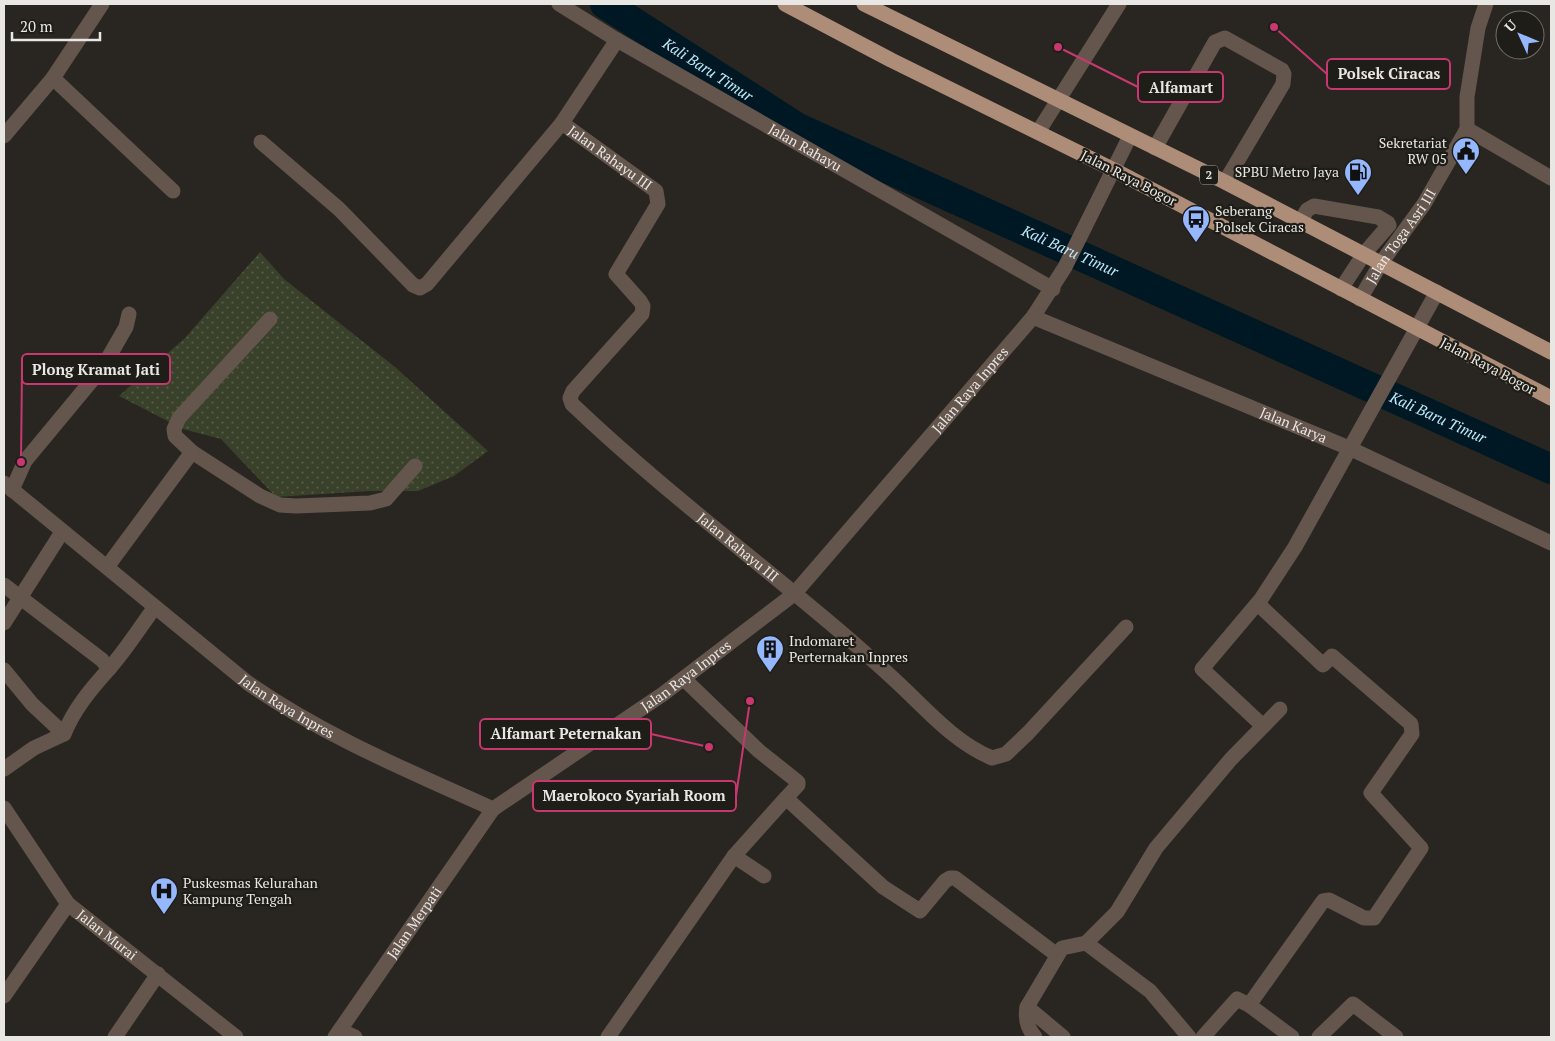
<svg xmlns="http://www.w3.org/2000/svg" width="1555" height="1041" viewBox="0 0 1555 1041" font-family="'PT Serif',serif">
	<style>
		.grass { fill: url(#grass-dots) }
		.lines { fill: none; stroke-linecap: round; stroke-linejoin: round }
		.canal { stroke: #001823; stroke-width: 30 }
		.service { stroke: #64554d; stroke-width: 15 }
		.minor { stroke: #64554d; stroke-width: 15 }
		.tertiary { stroke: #64554d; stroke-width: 15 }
		.trunk { stroke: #ad8c78; stroke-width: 15 }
		.labels { text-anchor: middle; stroke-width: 4.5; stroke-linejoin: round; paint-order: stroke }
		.shield { fill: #1f1d18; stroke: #acaaa6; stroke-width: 1 }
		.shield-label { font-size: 12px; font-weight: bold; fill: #e9e7e3 }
		.poi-label { font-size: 14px; fill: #e9e7e3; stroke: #1f1d18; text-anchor: start }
		.street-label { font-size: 14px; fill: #e9e7e3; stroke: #1f1d18 }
		.water-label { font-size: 15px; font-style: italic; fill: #c1eafd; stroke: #1f1d18 }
		.leader { fill: none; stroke: #c8376f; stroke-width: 2 }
		.callout-dot { fill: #c8376f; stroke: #1f1d18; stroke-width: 2 }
		.callout { fill: #1f1d18; stroke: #c8376f; stroke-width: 2 }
		.callout-label { font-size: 15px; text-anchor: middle; font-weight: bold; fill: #e9e7e3 }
	</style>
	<defs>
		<pattern id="grass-dots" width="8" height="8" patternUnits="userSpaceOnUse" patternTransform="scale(1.25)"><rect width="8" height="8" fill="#39412a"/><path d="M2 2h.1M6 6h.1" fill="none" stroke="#565c49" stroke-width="1.8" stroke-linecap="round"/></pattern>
	</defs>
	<rect width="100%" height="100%" fill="#292621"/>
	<path class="grass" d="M260,252l24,27 111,88 93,84 -34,25 -36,15h-49l-93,6 -55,-58 -38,-10 -64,-33 66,-58z"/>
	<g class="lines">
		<path class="canal" id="s1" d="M605,4l193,124 753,341"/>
		<g class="service">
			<path d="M1155,148l60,-106 10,-4 57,32 2,4 -1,10 -58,98"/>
			<path d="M1300,222l7,-12 7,-4 64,11 10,6 1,2 -25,29 -23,35"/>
			<path d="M192,452l68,44 20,9 16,1 74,-3 16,-4 29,-33"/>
		</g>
		<g class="minor">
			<path id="s2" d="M559,4l58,36 436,249"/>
			<path d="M53,78l120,113"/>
			<path d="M562,123l55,-83"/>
			<path d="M1467,129l84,49"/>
			<path d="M1038,132l81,-128"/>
			<path d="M4,136l49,-58 49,-74"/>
			<path id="s3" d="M261,142l78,67 74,76 7,3 7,-4 135,-161 94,68 2,13 -42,70 24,27 3,5 -1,8 -69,77 -3,7 2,6c88,84 186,157 278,236 16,14 32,28 48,43 29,27 56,59 94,75l14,-4 22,-21 98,-106"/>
			<path id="s4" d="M1360,299l21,-36 43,-59 43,-75v-32l11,-69 8,-24"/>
			<path id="s5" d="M1033,317l316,131 202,95"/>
			<path d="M12,490l13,-29 78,-94 23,-40 3,-13"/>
			<path d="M107,567l85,-115 -17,-16 -1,-7 5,-11 91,-99"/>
			<path d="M4,585l98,75 7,9"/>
			<path d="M4,623l58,-91"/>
			<path d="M4,670l28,34 32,30"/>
			<path d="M684,679l75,72 39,31v3l-12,13 97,89 37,24 25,-30 5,-3h5l102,77"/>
			<path d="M1263,726l-61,-57 59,-70 34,-52 142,-255"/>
			<path d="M4,769l30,-21 30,-14c10,-25 27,-45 44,-64 18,-20 32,-43 47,-63"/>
			<path id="s6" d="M4,808l64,96 168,133"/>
			<path d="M734,856l52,-58"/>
			<path d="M1086,943l64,48 39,46"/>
			<path d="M4,996l64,-92"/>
			<path d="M1249,1005l74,-104 6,-1 35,18h10l47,-70 -50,-55 41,-59 -1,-10 -79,-68 -9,9 -65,-61"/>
			<path d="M1027,1007l36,30"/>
			<path d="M340,1030l15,7"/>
			<path d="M115,1037l43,-63"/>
			<path id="s7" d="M335,1037l158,-228"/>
			<path d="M608,1037l126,-181 30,20"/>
			<path d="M1035,1037c-8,-9 -10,-19 -8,-30l35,-59 24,-5 31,-31 39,-64 75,-89 49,-50"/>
			<path d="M1203,1037l34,-38 12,6 43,32"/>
			<path d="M1319,1037l34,-33 43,33"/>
		</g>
		<path class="tertiary" id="s8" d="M4,483l244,200c76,53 161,88 245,126l170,-115 131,-100 239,-277 32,-50 65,-131"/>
		<g class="trunk">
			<path d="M785,4l106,56 223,110 437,228"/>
			<path d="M864,4l361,178 326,170"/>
		</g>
	</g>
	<defs>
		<g id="civic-pin" transform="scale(1.4375)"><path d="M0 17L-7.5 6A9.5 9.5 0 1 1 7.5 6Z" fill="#95b7fd" stroke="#1f1d18"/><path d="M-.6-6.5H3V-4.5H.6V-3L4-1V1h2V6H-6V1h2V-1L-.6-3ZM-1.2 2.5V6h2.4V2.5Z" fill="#111"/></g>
		<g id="fuel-pin" transform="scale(1.4375)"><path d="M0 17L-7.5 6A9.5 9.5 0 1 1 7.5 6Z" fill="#95b7fd" stroke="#1f1d18"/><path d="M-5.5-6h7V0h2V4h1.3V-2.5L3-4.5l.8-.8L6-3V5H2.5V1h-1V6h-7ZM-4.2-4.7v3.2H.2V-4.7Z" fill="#111"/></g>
		<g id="bus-pin" transform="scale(1.4375)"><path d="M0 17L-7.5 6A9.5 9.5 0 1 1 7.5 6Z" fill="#95b7fd" stroke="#1f1d18"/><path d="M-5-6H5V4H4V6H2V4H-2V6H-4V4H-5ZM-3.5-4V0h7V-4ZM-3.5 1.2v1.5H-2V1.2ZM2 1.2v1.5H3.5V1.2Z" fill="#111"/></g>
		<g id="building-pin" transform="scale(1.4375)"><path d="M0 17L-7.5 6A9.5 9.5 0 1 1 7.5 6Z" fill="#95b7fd" stroke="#1f1d18"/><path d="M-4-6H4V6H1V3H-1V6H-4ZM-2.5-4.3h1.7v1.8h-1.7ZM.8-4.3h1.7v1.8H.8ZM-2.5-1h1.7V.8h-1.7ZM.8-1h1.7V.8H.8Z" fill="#111"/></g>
		<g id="hospital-pin" transform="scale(1.4375)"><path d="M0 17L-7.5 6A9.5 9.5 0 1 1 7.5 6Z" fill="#95b7fd" stroke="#1f1d18"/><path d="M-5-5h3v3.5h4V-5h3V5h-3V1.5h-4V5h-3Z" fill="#111"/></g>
	</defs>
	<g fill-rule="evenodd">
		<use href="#civic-pin" x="1466" y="151"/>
		<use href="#fuel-pin" x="1358" y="172"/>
		<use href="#bus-pin" x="1196" y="219"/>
		<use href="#building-pin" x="770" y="649"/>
		<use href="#hospital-pin" x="164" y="891"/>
	</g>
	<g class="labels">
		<rect class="shield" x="1200" y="165.5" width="18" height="19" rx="4"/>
		<g class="shield-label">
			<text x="1209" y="179">2</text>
		</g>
		<g class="poi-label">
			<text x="1447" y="148" text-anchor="end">Sekretariat<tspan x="1447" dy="16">RW 05</tspan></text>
			<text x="1339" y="177" text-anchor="end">SPBU Metro Jaya</text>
			<text x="1215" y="216">Seberang<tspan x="1215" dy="16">Polsek Ciracas</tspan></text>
			<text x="789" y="646">Indomaret<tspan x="789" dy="16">Perternakan Inpres</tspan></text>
			<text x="183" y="888">Puskesmas Kelurahan<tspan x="183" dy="16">Kampung Tengah</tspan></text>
		</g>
		<g class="street-label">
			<text dy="5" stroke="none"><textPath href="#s2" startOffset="285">Jalan Rahayu</textPath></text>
			<text dy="5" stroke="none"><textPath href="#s3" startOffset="494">Jalan Rahayu III</textPath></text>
			<text transform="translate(1129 178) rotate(27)" y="5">Jalan Raya Bogor</text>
			<text dy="5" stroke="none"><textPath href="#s4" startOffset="75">Jalan Toga Asri III</textPath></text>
			<text transform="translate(1488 366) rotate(28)" y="5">Jalan Raya Bogor</text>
			<text dy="5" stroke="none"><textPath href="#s8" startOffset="1231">Jalan Raya Inpres</textPath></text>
			<text dy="5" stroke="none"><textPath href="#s5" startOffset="282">Jalan Karya</textPath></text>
			<text dy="5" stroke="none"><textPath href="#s3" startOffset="1032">Jalan Rahayu III</textPath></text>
			<text dy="5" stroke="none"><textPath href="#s8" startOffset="826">Jalan Raya Inpres</textPath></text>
			<text dy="5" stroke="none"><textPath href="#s8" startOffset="361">Jalan Raya Inpres</textPath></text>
			<text dy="5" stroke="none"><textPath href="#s7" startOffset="139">Jalan Merpati</textPath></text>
			<text dy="5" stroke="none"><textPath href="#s6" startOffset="165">Jalan Murai</textPath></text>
		</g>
		<g class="water-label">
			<text dy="5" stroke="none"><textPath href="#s1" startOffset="122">Kali Baru Timur</textPath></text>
			<text dy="5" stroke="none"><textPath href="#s1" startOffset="528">Kali Baru Timur</textPath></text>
			<text dy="5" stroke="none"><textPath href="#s1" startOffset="932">Kali Baru Timur</textPath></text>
		</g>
	</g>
	<path class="leader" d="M1274 27L1327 74M1058 47L1138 87M21 462L22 369M709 747L651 734M750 701L736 796"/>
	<g class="callout-dot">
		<circle cx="1274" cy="27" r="5"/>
		<circle cx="1058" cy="47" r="5"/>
		<circle cx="21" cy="462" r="5"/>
		<circle cx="709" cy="747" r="5"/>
		<circle cx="750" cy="701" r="5"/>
	</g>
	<g class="callout">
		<rect x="1327" y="59" width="123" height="30" rx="5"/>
		<rect x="1138" y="72" width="85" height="30" rx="5"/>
		<rect x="22" y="354" width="148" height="30" rx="5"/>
		<rect x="480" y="719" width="171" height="30" rx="5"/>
		<rect x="533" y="781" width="203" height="30" rx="5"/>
	</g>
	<g class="callout-label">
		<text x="1389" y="79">Polsek Ciracas</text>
		<text x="1181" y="93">Alfamart</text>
		<text x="96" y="375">Plong Kramat Jati</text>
		<text x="566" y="739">Alfamart Peternakan</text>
		<text x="634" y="801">Maerokoco Syariah Room</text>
	</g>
	<rect width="1555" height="1041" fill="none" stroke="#e9e7e3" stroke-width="10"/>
	<g transform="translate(1520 35) rotate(314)"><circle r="24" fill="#1f1d18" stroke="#706e69"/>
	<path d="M0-4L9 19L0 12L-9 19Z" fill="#95b7fd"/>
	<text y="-8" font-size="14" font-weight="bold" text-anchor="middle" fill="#e9e7e3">U</text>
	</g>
	<path d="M12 32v8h88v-8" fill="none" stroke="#e9e7e3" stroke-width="2.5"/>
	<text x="20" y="32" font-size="15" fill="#e9e7e3" stroke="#1f1d18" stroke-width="4" paint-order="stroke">20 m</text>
</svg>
